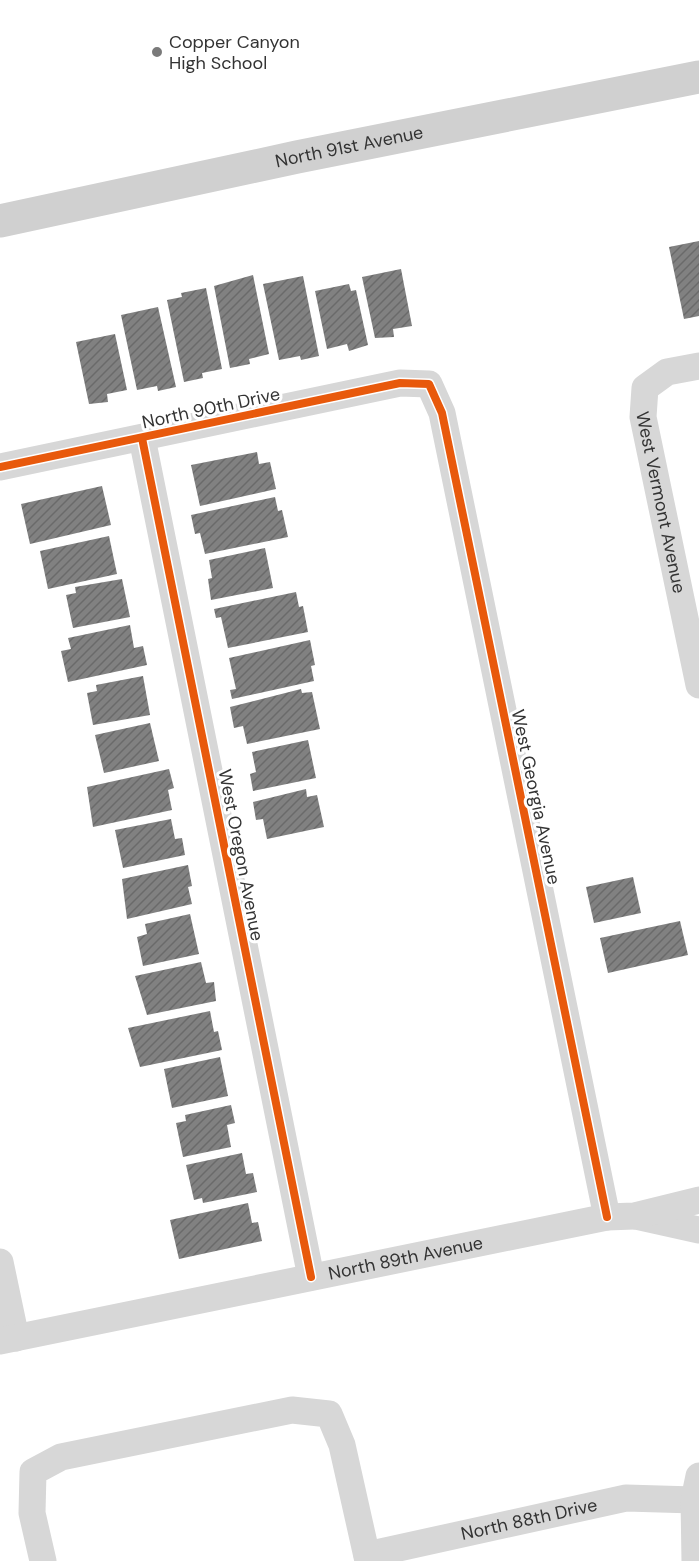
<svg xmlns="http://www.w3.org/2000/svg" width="699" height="1561" viewBox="0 0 699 1561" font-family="'DM Sans',sans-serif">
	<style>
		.building { fill: url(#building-hatch) }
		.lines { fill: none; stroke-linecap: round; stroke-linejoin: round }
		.street { stroke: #d7d7d7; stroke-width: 27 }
		.secondary { stroke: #d0d0d0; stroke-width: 33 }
		.cycleway-casing { stroke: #fff; stroke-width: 11 }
		.cycleway { stroke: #e8590c; stroke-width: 8 }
		.poi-dot { fill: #7a7a7a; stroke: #fff; stroke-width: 2 }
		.labels { text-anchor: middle; stroke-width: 6; stroke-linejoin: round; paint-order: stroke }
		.poi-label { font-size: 18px; fill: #333; stroke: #fff; text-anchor: start }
		.street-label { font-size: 18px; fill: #333; stroke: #fff }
	</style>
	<defs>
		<pattern id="building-hatch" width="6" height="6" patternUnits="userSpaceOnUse" patternTransform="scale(1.5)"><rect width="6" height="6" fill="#818181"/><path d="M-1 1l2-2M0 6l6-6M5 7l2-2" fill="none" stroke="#6a6a6a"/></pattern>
	</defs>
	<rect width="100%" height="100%" fill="#fff"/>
	<g class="building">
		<path d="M699,241v75l-15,3 -15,-72z"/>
		<path d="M401,269l11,57 -19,3 1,8 -19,1 -13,-61z"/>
		<path d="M253,275l16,79 -20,5 1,5 -20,4 -16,-82z"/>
		<path d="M303,276l16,80 -18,4 -1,-4 -21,4 -16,-76z"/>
		<path d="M349,284l2,7 5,-1 12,55 -19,6 -2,-7 -20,5 -12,-58z"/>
		<path d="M206,288l16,81 -20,4 1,5 -19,4 -17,-82 15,-3 -1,-4z"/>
		<path d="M158,307l18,80 -18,4 -1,-5 -20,4 -16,-75z"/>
		<path d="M115,334l12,56 -20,4 1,8 -19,2 -13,-62z"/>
		<path d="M257,452l2,12 11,-2 6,27 -76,17 -9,-41z"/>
		<path d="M102,486l9,39 -81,19 -9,-40z"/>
		<path d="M275,497l3,14 4,-1 6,27 -83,17 -5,-21 -5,1 -4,-19z"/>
		<path d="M109,536l8,38 -69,15 -8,-38z"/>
		<path d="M265,548l8,40 -62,12 -3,-21 4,-1 -3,-18z"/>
		<path d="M122,579l8,38 -57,11 -7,-33 10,-2 -1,-6z"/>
		<path d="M296,592l3,15 4,-1 5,26 -80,16 -7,-31 -5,1 -2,-9z"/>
		<path d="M130,625l4,23 9,-2 4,19 -79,17 -7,-31 10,-2 -3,-11z"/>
		<path d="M310,640l5,25 -4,1 3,15 -82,18 -2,-9 6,-1 -7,-31z"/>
		<path d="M143,676l7,39 -57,10 -6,-32 10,-2 -1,-6z"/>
		<path d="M301,689l1,4 10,-1 8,37 -73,15 -4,-18 -9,2 -4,-21z"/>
		<path d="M150,723l9,38 -55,12 -9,-38z"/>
		<path d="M308,740l8,38 -63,13 -3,-17 6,-2 -4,-20z"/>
		<path d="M169,769l5,19 -6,2 4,20 -79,17 -6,-40z"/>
		<path d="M306,789l1,8 10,-2 7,32 -57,12 -4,-20 -7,1 -3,-18z"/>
		<path d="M171,819l4,20 7,-1 3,17 -62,13 -8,-38z"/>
		<path d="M188,865l4,21 -4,1 4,17 -65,15 -5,-40z"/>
		<path d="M633,877l8,36 -47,10 -8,-36z"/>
		<path d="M190,914l9,40 -56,12 -6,-29 10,-3 -2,-10z"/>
		<path d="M680,921l8,34 -80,18 -8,-35z"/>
		<path d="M201,962l5,21 8,-1 2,19 -69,14 -12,-39z"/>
		<path d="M210,1011l4,21 4,-1 4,19 -82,17 -12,-39z"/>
		<path d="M220,1057l8,39 -56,12 -8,-39z"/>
		<path d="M231,1105l4,18 -8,2 4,22 -48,10 -7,-34 10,-2 -1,-6z"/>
		<path d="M242,1153l4,21 7,-1 4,19 -54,11 -1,-5 -8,2 -8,-35z"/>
		<path d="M248,1203l4,20 6,-1 4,19 -83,18 -9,-39z"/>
	</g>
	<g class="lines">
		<g class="street">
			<path id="s1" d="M699,366l-32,6 -22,16 -2,29 56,268"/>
			<path d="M142,438l169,839"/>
			<path d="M0,467l400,-84 29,1 13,29 165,804"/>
			<path d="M636,1216l63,14"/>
			<path d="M0,1262l16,76"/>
			<path id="s2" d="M0,1341l607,-124 27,-1 65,-16"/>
			<path id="s3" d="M367,1555l259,-57 68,2"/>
			<path d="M43,1561l-11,-48 1,-41 28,-15 231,-47 37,4 13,31 26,116"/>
			<path d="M695,1561l-1,-61 5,-24"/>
		</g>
		<path class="secondary" id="s4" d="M0,221l297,-64 402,-80"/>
		<g class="cycleway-casing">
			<g id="cycleway">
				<path d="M142,438l169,839"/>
				<path d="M0,467l400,-84 29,1 13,29 165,804"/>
			</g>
		</g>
		<use href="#cycleway" class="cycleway"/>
	</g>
	<circle class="poi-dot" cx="157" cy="52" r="6"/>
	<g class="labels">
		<g class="poi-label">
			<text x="169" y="48">Copper Canyon<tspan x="169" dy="21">High School</tspan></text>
		</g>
		<g class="street-label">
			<text dy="6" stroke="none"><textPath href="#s4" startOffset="357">North 91st Avenue</textPath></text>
			<text transform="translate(211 408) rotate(-12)" y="6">North 90th Drive</text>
			<text dy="6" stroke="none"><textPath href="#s1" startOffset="176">West Vermont Avenue</textPath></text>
			<text transform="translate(536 797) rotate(78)" y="6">West Georgia Avenue</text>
			<text transform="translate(241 855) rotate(79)" y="6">West Oregon Avenue</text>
			<text dy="6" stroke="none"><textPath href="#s2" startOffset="414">North 89th Avenue</textPath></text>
			<text dy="6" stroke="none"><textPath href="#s3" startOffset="166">North 88th Drive</textPath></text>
		</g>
	</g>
</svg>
